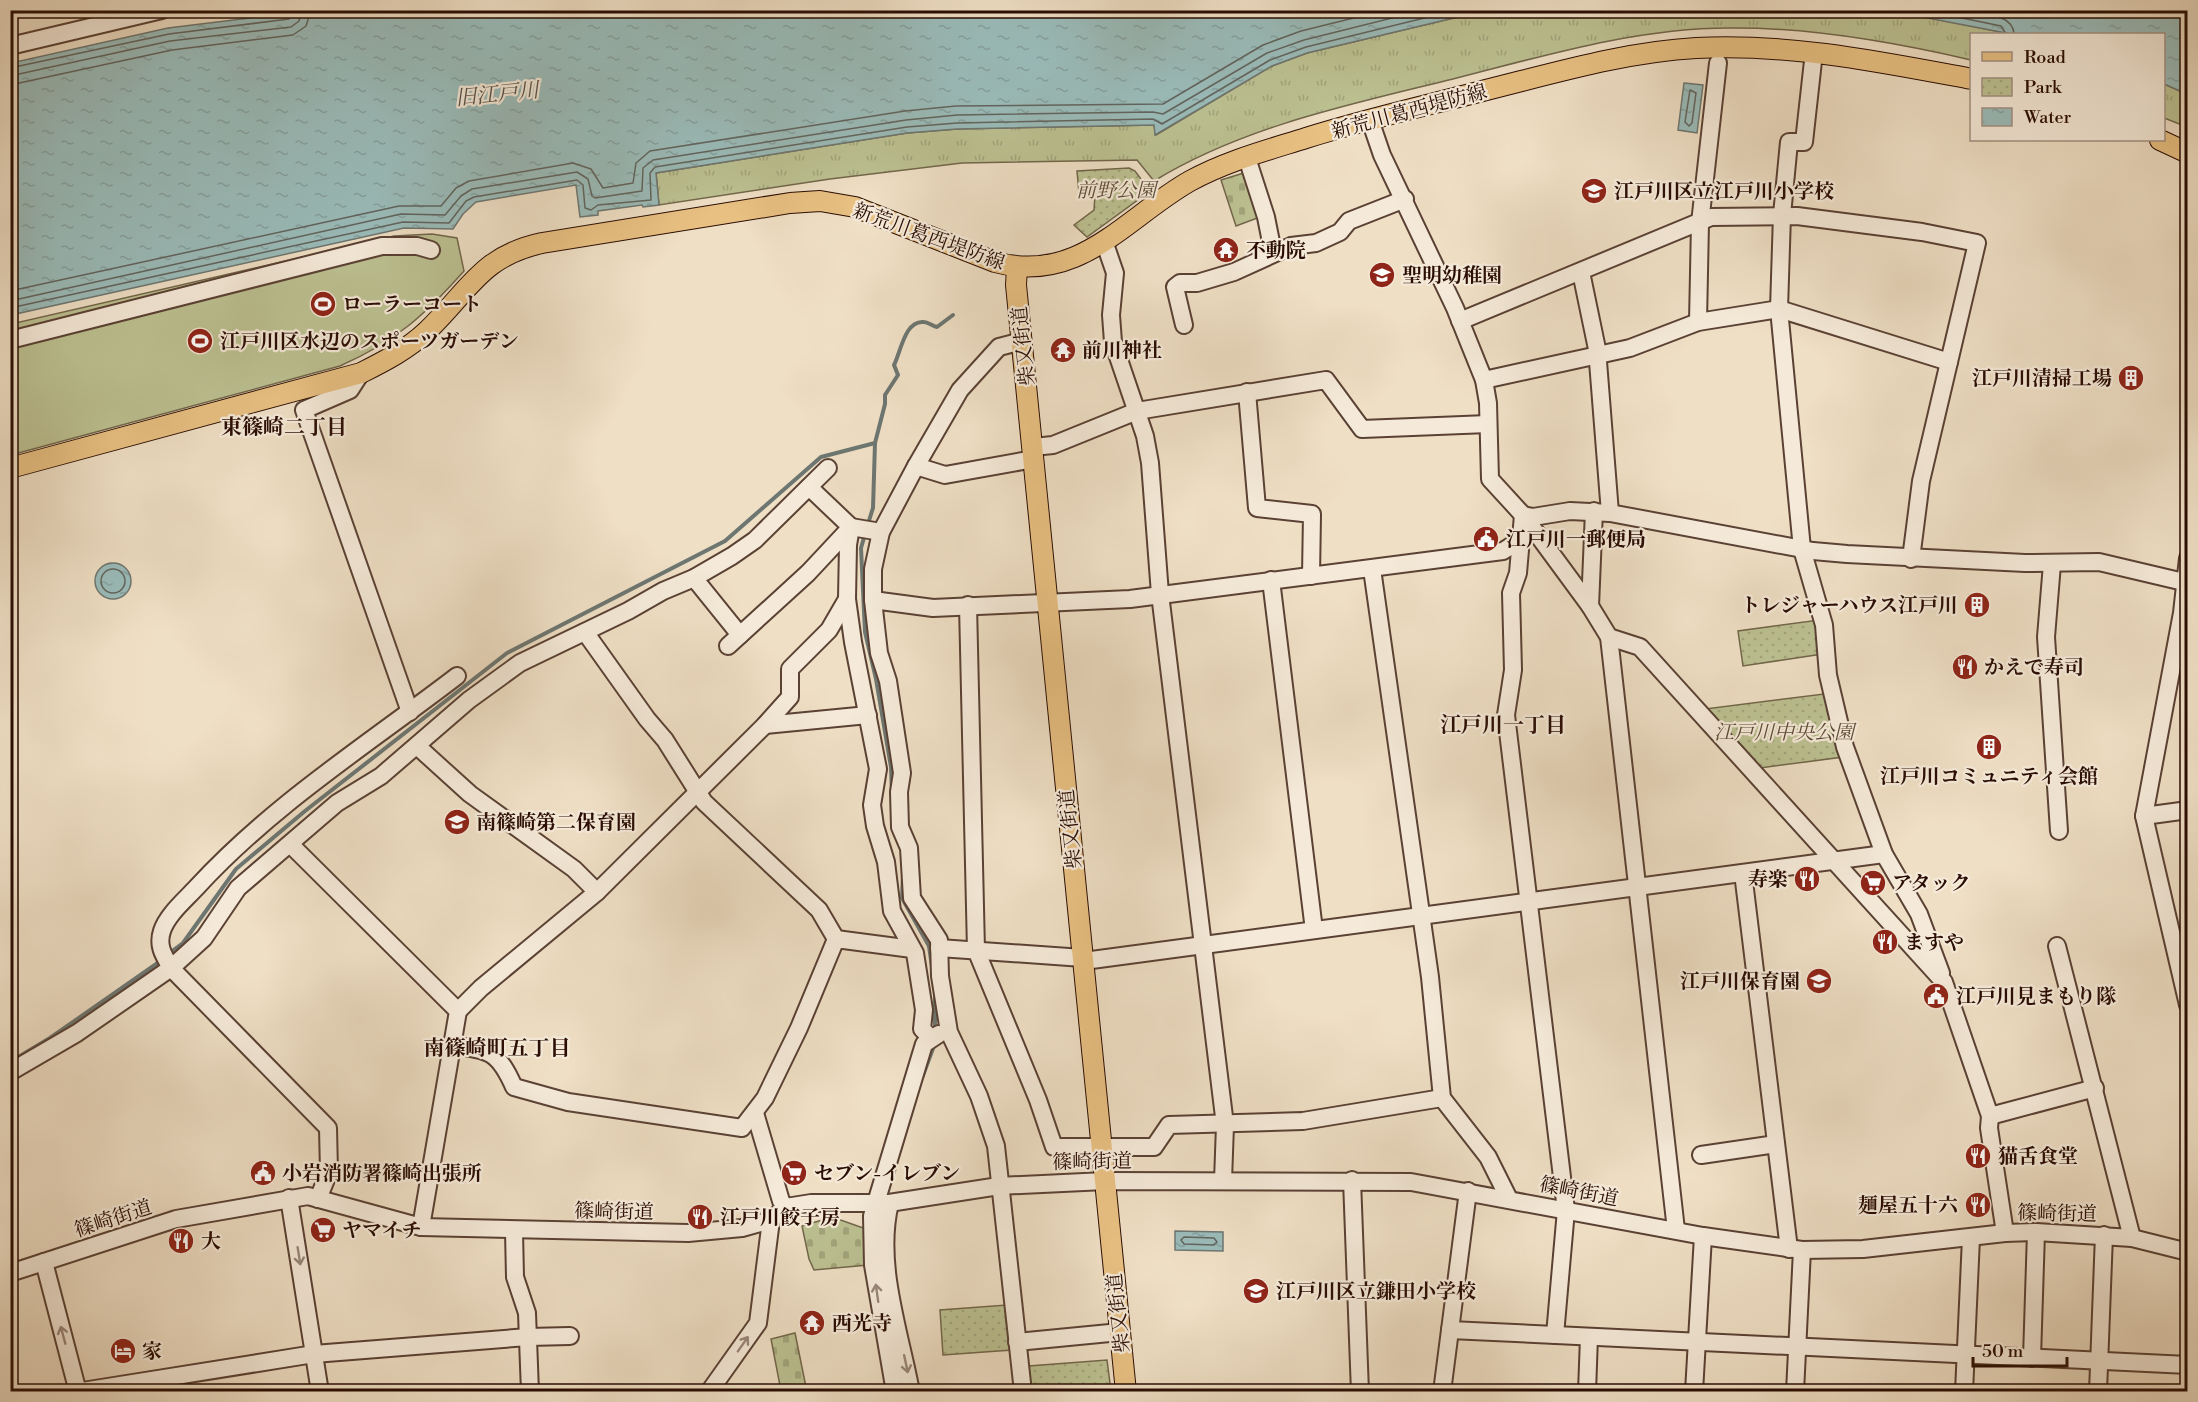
<svg xmlns="http://www.w3.org/2000/svg" width="2198" height="1402" viewBox="0 0 2198 1402" font-family="'Libre Bodoni','Noto Serif JP',serif">
	<style>
		.grass { fill: url(#grass-tufts); stroke: #72664a; stroke-width: 1.5 }
		.cemetery { fill: url(#cemetery-stones); stroke: #72664a; stroke-width: 1.5 }
		.park { fill: url(#park-dots); stroke: #72664a; stroke-width: 1.5 }
		.garden { fill: #bcc192; stroke: #72664a; stroke-width: 1.5 }
		.water { fill: url(#water-ripples); stroke: #6d7671; stroke-width: 1.5 }
		.lines { fill: none; stroke-linecap: round; stroke-linejoin: round }
		.shore { stroke: #62645e; stroke-width: 1.5 }
		.stream { stroke: #6d7671; stroke-width: 4 }
		.minor-casing { stroke: #5a4134; stroke-width: 20 }
		.major-casing { stroke: #290c03; stroke-width: 22 }
		.minor { stroke: #f5ead9; stroke-width: 16 }
		.major { stroke: #e8c082; stroke-width: 20 }
		.oneway { stroke: #998679 }
		.labels { text-anchor: middle; stroke-width: 4.5; stroke-linejoin: round; paint-order: stroke }
		.street-label { font-size: 20px; fill: #290c03; stroke: #f5ead9 }
		.park-label { font-size: 20px; font-style: italic; fill: #5c4b35; stroke: #f5ead9 }
		.poi-label { font-size: 20px; font-weight: bold; fill: #290c03; stroke: #f5ead9; text-anchor: start }
		.water-label { font-size: 21px; font-style: italic; fill: #56524c; stroke: #f5ead9 }
		.neighbourhood-label { font-size: 21px; font-weight: bold; fill: #290c03; stroke: #f5ead9 }
	</style>
	<defs>
		<pattern id="grass-tufts" width="24" height="20" patternUnits="userSpaceOnUse" patternTransform="scale(1.5)"><rect width="24" height="20" fill="#bcc192"/><path d="M3 7l-1-3M5 7V3M7 7l1-3M15 17l-1-3M17 17v-4M19 17l1-3" fill="none" stroke="#a2a57c"/></pattern>
		<pattern id="cemetery-stones" width="16" height="16" patternUnits="userSpaceOnUse" patternTransform="scale(1.5)"><rect width="16" height="16" fill="#bcc192"/><path d="M2 7V4a2 2 0 0 1 4 0v3zM10 15v-3a2 2 0 0 1 4 0v3z" fill="#a2a57c"/></pattern>
		<pattern id="park-dots" width="8" height="8" patternUnits="userSpaceOnUse" patternTransform="scale(1.5)"><rect width="8" height="8" fill="#bcc192"/><path d="M2 2h.1M6 6h.1" fill="none" stroke="#a2a57c" stroke-width="1.8" stroke-linecap="round"/></pattern>
		<pattern id="water-ripples" width="26" height="14" patternUnits="userSpaceOnUse" patternTransform="scale(1.5)"><rect width="26" height="14" fill="#9abcba"/><path d="M2 4q2-2 4 0t4 0M15 11q2-2 4 0t4 0" fill="none" stroke="#85a09e"/></pattern>
	</defs>
	<rect width="100%" height="100%" fill="#efdfc5"/>
	<filter id="stains"><feTurbulence type="fractalNoise" baseFrequency=".00333" numOctaves="4"/><feColorMatrix values="0 0 0 0 .2 0 0 0 0 .09 0 0 0 0 .02 0 0 0 .5 -.17"/></filter>
	<radialGradient id="worn" r=".72"><stop offset=".6" stop-color="#630" stop-opacity="0"/><stop offset="1" stop-color="#630" stop-opacity=".3"/></radialGradient>
	<g class="grass">
		<path d="M1891,10l120,24h-39l-1,26c-77,-18 -162,-33 -242,-32 -93,0 -186,28 -276,51 -101,25 -209,47 -299,102l-17,-21 -175,3 -132,16 -171,26 -3,-32 251,-40 50,-4 197,-4 2,10 116,-69 35,-13 176,-42z"/>
		<path d="M2164,84l23,10v33l-23,-9z"/>
	</g>
	<g class="cemetery">
		<path d="M1247,172l13,45 -24,9 -15,-46z"/>
		<path d="M832,1217l37,13 -1,35 -54,5 -5,-11 -7,-33z"/>
		<path d="M795,1333l11,54 -25,4 -10,-52z"/>
	</g>
	<g class="park">
		<path d="M1129,168l6,3 15,20 -63,46 -13,-12 20,-15 1,-15 -16,-2 -2,-22z"/>
		<path d="M1819,620l3,34 -79,12 -5,-35z"/>
		<path d="M1824,694l19,63 -83,11 -55,-59z"/>
		<path d="M1007,1305l5,45 -69,5 -3,-45z"/>
		<path d="M1107,1360l4,31h-80l-2,-25z"/>
	</g>
	<path class="garden" d="M432,234l25,4 7,33c-40,45 -68,70 -124,95l-329,89v-131l383,-88z"/>
	<g class="water">
		<path d="M317,10h1166v1l-176,42 -35,13 -117,69 -1,-10 -197,4 -50,4 -251,40 3,32 -16,2 -1,-2 -44,6v4l-18,2 -4,-32 -100,17 -13,12 -10,15 -49,-1 -393,87v-252l157,-35z"/>
		<path d="M1891,11h296v83l-23,-10v-50h-153z"/>
		<path d="M1684,83l19,2 -6,48 -19,-3z"/>
		<circle cx="113" cy="581" r="18"/>
		<path d="M1175,1231l48,1v19l-48,-1z"/>
	</g>
	<g class="lines">
		<g class="shore">
			<path d="M1923,10l78,16 5,8"/>
			<path d="M1964,10c17,4 49,3 50,24"/>
			<path d="M10,68l159,-34 120,-15 5,-9"/>
			<path d="M10,76l160,-35 121,-14 8,-6 3,-11"/>
			<path d="M10,85l162,-35 121,-15 13,-9 5,-16"/>
			<path d="M1690,90l6,3 -4,30 -3,3 -4,-4z"/>
			<path d="M10,291l389,-85h42l15,-18 13,-7 104,-18 18,6 12,19 30,-5 3,-20 14,-12 255,-40 51,-5 207,-2 100,-59 38,-14 85,-21"/>
			<path d="M10,301l391,-87 44,1 16,-19 11,-7 105,-17 11,7 4,17 3,2 47,-7 1,-23 10,-8 253,-40 51,-5 196,-3 10,2 104,-61 37,-13 120,-30"/>
			<path d="M10,308l393,-86 46,1 17,-22 8,-4 103,-17 6,5 2,23 6,2 7,-5 53,-5 -1,-27 5,-6 252,-40 50,-4 196,-4 9,5 108,-64 36,-13 151,-37"/>
			<circle cx="113" cy="581" r="12"/>
			<path d="M1184,1237l30,1 3,4 -3,3 -30,-1 -3,-4z"/>
		</g>
		<g class="stream">
			<path d="M867,527l6,-19 2,-65"/>
			<path d="M865,534l-4,14 4,84 11,47 15,88 2,55"/>
			<path d="M903,876l-1,22 27,48 3,21"/>
			<path d="M167,955l16,-12 53,-74 69,-58 202,-158 218,-112 96,-84 54,-14 10,-39v-9l13,-20 -4,-10c7,-14 11,-45 30,-43 4,0 8,4 13,5l16,-12"/>
			<path d="M935,992v37"/>
			<path d="M10,1062l40,-24 112,-78"/>
			<path d="M922,1078l13,-35"/>
		</g>
		<g class="minor-casing">
			<g id="minor">
				<path d="M10,46l152,-36"/>
				<path d="M1814,52l-10,90h-15l-7,73 -3,94 23,240 22,76 4,50 17,72 39,107 35,60 22,59"/>
				<path d="M1370,120l12,35 73,153 29,72 4,23 2,76 33,36 67,91 19,31 31,10 304,335 46,134 -1,12 16,105"/>
				<path d="M1247,158l19,59 7,35"/>
				<path d="M1104,241l11,32 -4,42 2,27 32,94 5,27 10,131 65,531 -2,56"/>
				<path d="M1581,272l16,77 13,164"/>
				<path d="M1460,321l251,-104 86,-1 125,16 55,11 -56,238 -10,78"/>
				<path d="M1698,322l2,-99 18,-160"/>
				<path d="M1184,325l-9,-38 5,-4h17l37,-11 57,-26 25,-3 24,-11 9,-11 56,-22"/>
				<path d="M10,340l372,-94h35l14,4"/>
				<path d="M1022,341l-23,6 -39,43 -44,76 -35,66 -8,37v31l6,53 9,28 14,92 -3,19 1,35 9,21 3,50 27,42 1,36 9,56 30,64 17,50 27,246"/>
				<path d="M361,373l-11,17 -46,20 106,302"/>
				<path d="M1484,380l146,-32 68,-26 81,-13 170,53"/>
				<path d="M1247,392l10,116 55,6 -1,62"/>
				<path d="M1033,447l20,-2 84,-34 189,-31 36,49 126,-5"/>
				<path d="M916,466l29,9 89,-16"/>
				<path d="M809,487l42,40 -3,18 -1,54 6,43 25,127 -6,36 3,21 11,36 6,49 23,42 9,57 -2,19 8,8"/>
				<path d="M2188,558l-6,55 -38,203 44,189"/>
				<path d="M2052,564l-6,73 13,194"/>
				<path d="M1372,569l58,408 12,121 46,59 21,42"/>
				<path d="M694,578l46,57"/>
				<path d="M1271,580l43,350"/>
				<path d="M873,600l60,8 197,-9 373,-48 16,-10"/>
				<path d="M968,605l8,345 62,150 16,47h100l15,-22 134,-4 139,-23"/>
				<path d="M1590,606l4,-95"/>
				<path d="M585,632l62,87 18,21 39,62 115,108 17,29"/>
				<path d="M1609,637l67,593"/>
				<path d="M728,646l80,-73 43,-46 30,5"/>
				<path d="M765,725l103,-10"/>
				<path d="M417,746l53,48 104,75 23,23"/>
				<path d="M2144,816l44,-6"/>
				<path d="M291,845l167,166 -37,216"/>
				<path d="M1743,873l46,376"/>
				<path d="M2057,946l75,292"/>
				<path d="M939,948l144,10"/>
				<path d="M1084,961l800,-107"/>
				<path d="M458,1011l23,-23 116,-96 168,-167 25,-28v-28l39,-39 18,-31"/>
				<path d="M454,1046c36,3 45,7 60,41l54,15 174,26 23,-30 34,-70 37,-89 76,10"/>
				<path d="M10,1072l67,-39 94,-65 33,-30 34,-50 99,-85 44,-27 88,-76 51,-37 108,-52 35,-20 31,-13 38,-22 23,-16 73,-72"/>
				<path d="M755,1113l26,88 5,6"/>
				<path d="M1990,1116l105,-28"/>
				<path d="M1701,1155l75,-11"/>
				<path d="M1352,1180l8,212"/>
				<path d="M289,1198l31,194"/>
				<path d="M318,1199l11,-27 -1,-44 -157,-160c-7,-12 -14,-22 -9,-37 5,-16 23,-31 34,-43 76,-83 171,-143 261,-212"/>
				<path d="M890,1203c-15,61 10,129 21,189"/>
				<path d="M514,1231l1,46 12,36 3,79"/>
				<path d="M44,1262l34,130"/>
				<path d="M10,1273l166,-54 132,-23 113,31 267,6 54,-5 29,-8 15,-13 25,-4h78l110,-17 106,-5 306,1 292,54 99,14 61,-1 142,-16 31,-1 96,6 56,14"/>
				<path d="M1450,1330l738,35"/>
				<path d="M1555,1335l11,-125 -60,-495 7,-45 -2,-77 7,-20 5,-58 10,2 37,-6 40,2 203,38 34,3 178,9 74,-1 89,21"/>
				<path d="M1017,1342l103,-10"/>
				<path d="M2032,1358l4,-126"/>
				<path d="M76,1392l238,-38 214,-17 42,-1"/>
				<path d="M709,1392l49,-69 13,-103"/>
				<path d="M895,1392l-22,-127 -1,-49 52,-172 15,-10"/>
				<path d="M1442,1392l26,-201"/>
				<path d="M1587,1392l2,-55"/>
				<path d="M1694,1392l9,-156"/>
				<path d="M1795,1392l7,-142"/>
				<path d="M1964,1392l7,-154"/>
				<path d="M2098,1392l6,-157"/>
			</g>
		</g>
		<g class="major-casing">
			<g id="major">
				<path d="M2160,140l28,13"/>
				<path d="M1017,267l-1,18 110,1107"/>
				<path d="M10,468l351,-95c24,-12 47,-24 66,-42 42,-40 54,-75 115,-88l248,-40 30,-2 35,6 140,55c84,23 130,-44 195,-81 36,-20 78,-31 116,-43 60,-19 123,-33 184,-49 68,-17 136,-37 206,-41 93,-5 185,14 276,31"/>
			</g>
		</g>
		<use href="#minor" class="minor"/>
		<use href="#major" class="major"/>
	</g>
	<defs><path id="oneway-shaft" d="M-6 0H5M1.5-3L5.5 0L1.5 3" fill="none" stroke-width="1.6" stroke-linecap="round" stroke-linejoin="round" transform="scale(1.5)"/></defs>
	<g class="oneway">
		<use href="#oneway-shaft" transform="translate(299 1256) rotate(81)"/>
		<use href="#oneway-shaft" transform="translate(877 1293) rotate(-98)"/>
		<use href="#oneway-shaft" transform="translate(63 1335) rotate(-105)"/>
		<use href="#oneway-shaft" transform="translate(743 1344) rotate(-55)"/>
		<use href="#oneway-shaft" transform="translate(906 1364) rotate(78)"/>
	</g>
	<defs>
		<g id="school-disc" transform="scale(1.35)"><circle r="9.5" fill="#8f2418" stroke="#f5ead9"/><path d="M0-5L7-2L0 1L-7-2ZM-4 1L0 2.5L4 1V4Q0 6-4 4Z" fill="#fff"/></g>
		<g id="temple-disc" transform="scale(1.35)"><circle r="9.5" fill="#8f2418" stroke="#f5ead9"/><path d="M0-6L5-2H3V0L6.5 2.5H4V6H1.5V3h-3V6H-4V2.5H-6.5L-3 0V-2H-5Z" fill="#fff"/></g>
		<g id="stadium-disc" transform="scale(1.35)"><circle r="9.5" fill="#8f2418" stroke="#f5ead9"/><path d="M0-5a6.5 5 0 1 0 0 10a6.5 5 0 1 0 0-10ZM-3.5-1.8h7v3.6h-7Z" fill="#fff"/></g>
		<g id="building-disc" transform="scale(1.35)"><circle r="9.5" fill="#8f2418" stroke="#f5ead9"/><path d="M-4-6H4V6H1V3H-1V6H-4ZM-2.5-4.3h1.7v1.8h-1.7ZM.8-4.3h1.7v1.8H.8ZM-2.5-1h1.7V.8h-1.7ZM.8-1h1.7V.8H.8Z" fill="#fff"/></g>
		<g id="civic-disc" transform="scale(1.35)"><circle r="9.5" fill="#8f2418" stroke="#f5ead9"/><path d="M-.6-6.5H3V-4.5H.6V-3L4-1V1h2V6H-6V1h2V-1L-.6-3ZM-1.2 2.5V6h2.4V2.5Z" fill="#fff"/></g>
		<g id="restaurant-disc" transform="scale(1.35)"><circle r="9.5" fill="#8f2418" stroke="#f5ead9"/><path d="M-5-6h1v4h1v-4h1v4h1v-4h1v5L-1.5 .5V6h-2V.5L-5-1ZM5-6V6H3V1.5H1.5Q1.5-4 5-6Z" fill="#fff"/></g>
		<g id="supermarket-disc" transform="scale(1.35)"><circle r="9.5" fill="#8f2418" stroke="#f5ead9"/><path d="M-6-5.5h2.5l.6 2H6L4.5 2H-2.5L-4.4-4H-6ZM-1.5 3.2a1.3 1.3 0 1 0 .1 0ZM3 3.2a1.3 1.3 0 1 0 .1 0Z" fill="#fff"/></g>
		<g id="hotel-disc" transform="scale(1.35)"><circle r="9.5" fill="#8f2418" stroke="#f5ead9"/><path d="M-6-4.5h1.5V1H6V5H4.5V3h-9V5H-6ZM-4 0a1.8 1.8 0 1 1 3.6 0ZM.5 0V-2.5h3Q6-2.5 6 0Z" fill="#fff"/></g>
	</defs>
	<g fill-rule="evenodd">
		<use href="#school-disc" x="1594" y="191"/>
		<use href="#temple-disc" x="1226" y="250"/>
		<use href="#school-disc" x="1382" y="275"/>
		<use href="#stadium-disc" x="323" y="304"/>
		<use href="#stadium-disc" x="200" y="341"/>
		<use href="#temple-disc" x="1063" y="350"/>
		<use href="#building-disc" x="2131" y="378"/>
		<use href="#civic-disc" x="1486" y="539"/>
		<use href="#building-disc" x="1977" y="605"/>
		<use href="#restaurant-disc" x="1965" y="667"/>
		<use href="#building-disc" x="1989" y="747"/>
		<use href="#school-disc" x="457" y="822"/>
		<use href="#restaurant-disc" x="1807" y="879"/>
		<use href="#supermarket-disc" x="1873" y="883"/>
		<use href="#restaurant-disc" x="1885" y="942"/>
		<use href="#school-disc" x="1819" y="981"/>
		<use href="#civic-disc" x="1936" y="996"/>
		<use href="#restaurant-disc" x="1978" y="1156"/>
		<use href="#civic-disc" x="263" y="1173"/>
		<use href="#supermarket-disc" x="794" y="1173"/>
		<use href="#restaurant-disc" x="1978" y="1205"/>
		<use href="#restaurant-disc" x="700" y="1217"/>
		<use href="#supermarket-disc" x="323" y="1230"/>
		<use href="#restaurant-disc" x="181" y="1241"/>
		<use href="#school-disc" x="1256" y="1291"/>
		<use href="#temple-disc" x="812" y="1323"/>
		<use href="#hotel-disc" x="123" y="1351"/>
	</g>
	<g class="labels">
		<g class="street-label">
			<text transform="translate(1409 111) rotate(-15)" y="7">新荒川葛西堤防線</text>
			<text transform="translate(929 236) rotate(20)" y="7">新荒川葛西堤防線</text>
			<text transform="translate(1023 346) rotate(-96)" y="7">柴又街道</text>
			<text transform="translate(1070 829) rotate(-96)" y="7">柴又街道</text>
			<text transform="translate(1092 1161) rotate(-1)" y="7">篠崎街道</text>
			<text transform="translate(1579 1191) rotate(11)" y="7">篠崎街道</text>
			<text transform="translate(614 1211) rotate(1)" y="7">篠崎街道</text>
			<text transform="translate(2057 1213) rotate(1)" y="7">篠崎街道</text>
			<text transform="translate(113 1218) rotate(-18)" y="7">篠崎街道</text>
			<text transform="translate(1118 1313) rotate(-96)" y="7">柴又街道</text>
		</g>
		<g class="park-label">
			<text x="1116" y="197">前野公園</text>
			<text x="1784" y="739">江戸川中央公園</text>
		</g>
		<g class="poi-label">
			<text x="1614" y="198">江戸川区立江戸川小学校</text>
			<text x="1246" y="257">不動院</text>
			<text x="1402" y="282">聖明幼稚園</text>
			<text x="342" y="311">ローラーコート</text>
			<text x="220" y="348">江戸川区水辺のスポーツガーデン</text>
			<text x="1082" y="357">前川神社</text>
			<text x="2112" y="385" text-anchor="end">江戸川清掃工場</text>
			<text x="1506" y="546">江戸川一郵便局</text>
			<text x="1958" y="612" text-anchor="end">トレジャーハウス江戸川</text>
			<text x="1984" y="674">かえで寿司</text>
			<text x="1989" y="783" text-anchor="middle">江戸川コミュニティ会館</text>
			<text x="476" y="829">南篠崎第二保育園</text>
			<text x="1788" y="886" text-anchor="end">寿楽</text>
			<text x="1892" y="890">アタック</text>
			<text x="1904" y="949">ますや</text>
			<text x="1800" y="988" text-anchor="end">江戸川保育園</text>
			<text x="1956" y="1003">江戸川見まもり隊</text>
			<text x="1998" y="1163">猫舌食堂</text>
			<text x="282" y="1180">小岩消防署篠崎出張所</text>
			<text x="814" y="1180">セブン-イレブン</text>
			<text x="1958" y="1212" text-anchor="end">麺屋五十六</text>
			<text x="720" y="1224">江戸川餃子房</text>
			<text x="342" y="1237">ヤマイチ</text>
			<text x="201" y="1248">大</text>
			<text x="1276" y="1298">江戸川区立鎌田小学校</text>
			<text x="832" y="1330">西光寺</text>
			<text x="142" y="1358">家</text>
		</g>
		<g class="water-label">
			<text transform="translate(497 94) rotate(-6)" y="7">旧江戸川</text>
		</g>
		<g class="neighbourhood-label">
			<text x="284" y="434">東篠崎二丁目</text>
			<text x="1503" y="732">江戸川一丁目</text>
			<text x="497" y="1055">南篠崎町五丁目</text>
		</g>
	</g>
	<rect width="2198" height="1402" fill="none" stroke="#efdfc5" stroke-width="36"/>
	<rect x="12" y="12" width="2174" height="1378" fill="none" stroke="#290c03" stroke-width="3"/>
	<rect x="18" y="18" width="2162" height="1366" fill="none" stroke="#290c03" stroke-width="1.5"/>
	<rect x="1970" y="33" width="195" height="108" fill="#f5ead9" stroke="#a39183" stroke-width="1.5"/>
	<rect x="1982" y="52" width="30" height="9" fill="#e8c082" stroke="#a39183" stroke-width="1.5"/>
	<text x="2024" y="63" font-size="18" fill="#290c03">Road</text>
	<rect x="1982" y="78" width="30" height="18" fill="url(#park-dots)" stroke="#a39183" stroke-width="1.5"/>
	<text x="2024" y="93" font-size="18" fill="#290c03">Park</text>
	<rect x="1982" y="108" width="30" height="18" fill="url(#water-ripples)" stroke="#a39183" stroke-width="1.5"/>
	<text x="2024" y="123" font-size="18" fill="#290c03">Water</text>
	<path d="M1973 1357v9h94v-9" fill="none" stroke="#290c03" stroke-width="3"/>
	<text x="1982" y="1357" font-size="18" fill="#290c03" stroke="#f5ead9" stroke-width="4.5" paint-order="stroke">50 m</text>
	<rect width="100%" height="100%" filter="url(#stains)"/>
	<rect width="100%" height="100%" fill="url(#worn)"/>
</svg>
